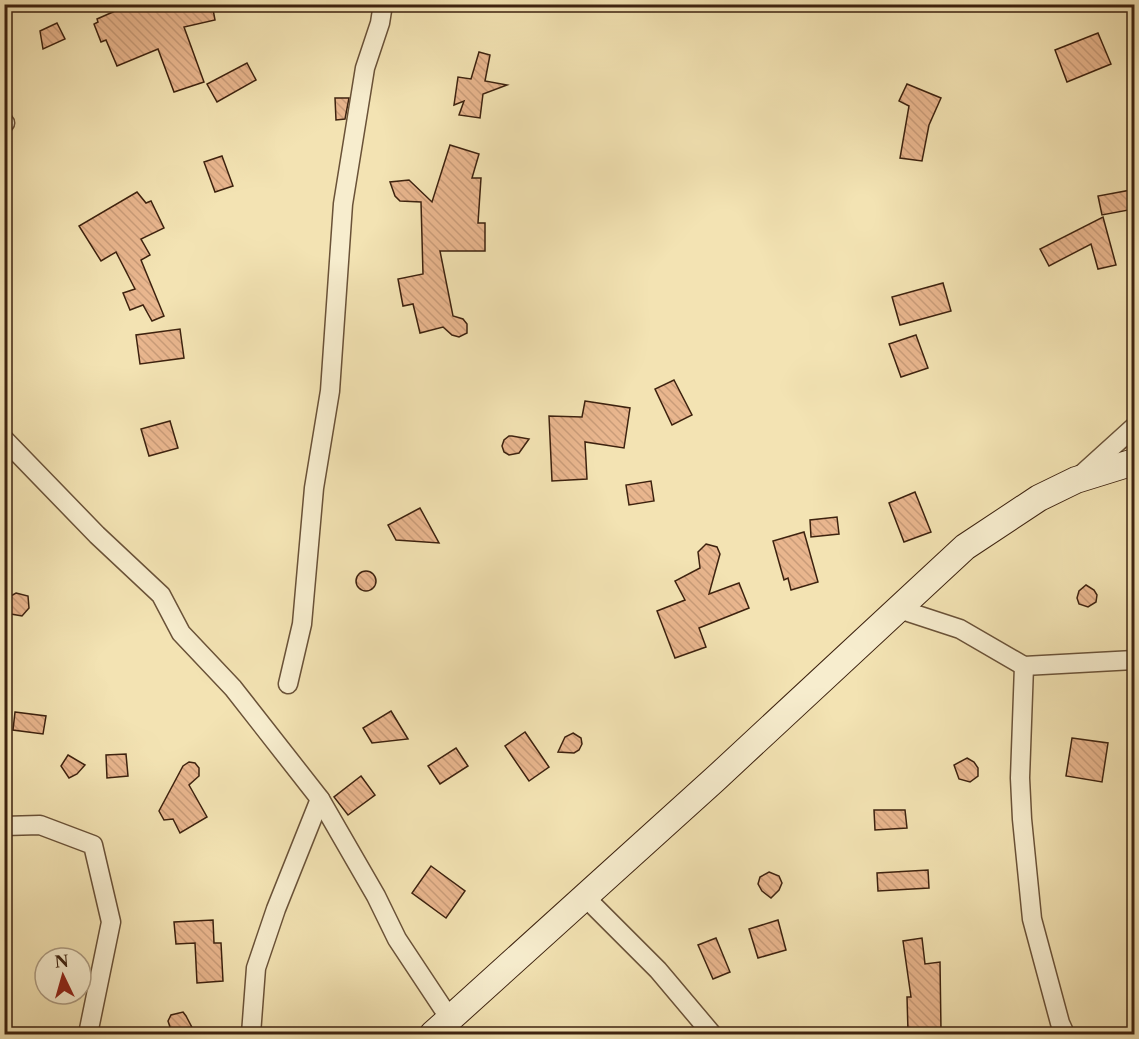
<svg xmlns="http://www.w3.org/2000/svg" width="1139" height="1039" viewBox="0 0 1139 1039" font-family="'Libre Caslon Text',serif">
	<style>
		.building { fill: url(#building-back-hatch); stroke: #3d220f; stroke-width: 1.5 }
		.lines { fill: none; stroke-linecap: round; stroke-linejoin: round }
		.street-casing { stroke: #6a5238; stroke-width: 21 }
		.secondary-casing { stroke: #3d220f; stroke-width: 28 }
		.street { stroke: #f7edce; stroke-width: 18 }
		.secondary { stroke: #f7edce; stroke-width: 26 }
	</style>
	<defs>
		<pattern id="building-back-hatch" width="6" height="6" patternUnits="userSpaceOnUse" patternTransform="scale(1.5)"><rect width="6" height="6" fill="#e9b68e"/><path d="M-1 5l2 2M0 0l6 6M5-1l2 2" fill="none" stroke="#c99c79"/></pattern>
	</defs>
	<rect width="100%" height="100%" fill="#f3e3b3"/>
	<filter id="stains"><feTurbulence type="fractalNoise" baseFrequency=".00333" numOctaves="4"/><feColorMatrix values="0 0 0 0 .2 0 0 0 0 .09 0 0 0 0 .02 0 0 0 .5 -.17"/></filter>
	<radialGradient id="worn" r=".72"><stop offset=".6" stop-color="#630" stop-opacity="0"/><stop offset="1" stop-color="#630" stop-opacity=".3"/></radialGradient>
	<g class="building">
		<path d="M131,4h81l3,16 -31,7 20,55 -30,10 -16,-43 -41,17 -11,-26 -5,2 -7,-18 4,-2 -1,-3z"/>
		<path d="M57,23l8,16 -22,10 -3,-18z"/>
		<path d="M1098,33l13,31 -44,18 -12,-32z"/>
		<path d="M479,52l11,3 -5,26 22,4 -24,9 -3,24 -21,-3 5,-14 -10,4 4,-28 13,2z"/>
		<path d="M247,63l9,17 -39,22 -10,-18z"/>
		<path d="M907,84l34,14 -12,27 -7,36 -22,-3 9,-52 -10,-5z"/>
		<path d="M335,98h14l-4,21 -9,1z"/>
		<path d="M450,145l29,9 -7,24h9l-3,45h7v28h-45l13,65 10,3 4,5v9l-8,4 -7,-2 -9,-8 -23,6 -7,-29 -10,2 -5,-27 25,-5 -2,-72 -21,-1 -5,-5 -5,-14 19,-2 23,22z"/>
		<path d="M222,156l11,30 -18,6 -11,-30z"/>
		<path d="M1131,190l3,19 -32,6 -4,-19z"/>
		<path d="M137,192l9,11 5,-2 13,27 -23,11 9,16 -9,5 23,56 -12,5 -9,-16 -13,5 -7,-17 12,-4 -19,-37 -15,9 -22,-35z"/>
		<path d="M1103,217l13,48 -18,4 -7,-25 -42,22 -9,-17z"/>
		<path d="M943,283l8,28 -51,14 -8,-28z"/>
		<path d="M180,329l4,29 -44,6 -4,-29z"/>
		<path d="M916,335l12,33 -27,9 -12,-33z"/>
		<path d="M674,380l18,35 -20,10 -17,-36z"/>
		<path d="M585,401l45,7 -6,40 -39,-6 2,37 -35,2 -3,-65 33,1z"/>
		<path d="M170,421l8,27 -29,8 -8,-27z"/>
		<path d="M509,436h3l17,3 -10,14 -10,2 -5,-3 -2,-6 2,-6z"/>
		<path d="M651,481l3,20 -25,4 -3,-20z"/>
		<path d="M915,492l16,40 -27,10 -15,-39z"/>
		<path d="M420,508l19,35 -43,-3 -8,-15z"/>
		<path d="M837,517l2,17 -28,3 -1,-17z"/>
		<path d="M804,532l14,50 -27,8 -3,-12 -4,2 -11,-39z"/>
		<path d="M706,544l11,3 3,7 -11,40 30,-11 10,25 -50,20 7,19 -31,11 -18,-47 28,-11 -10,-19 25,-13 -2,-16z"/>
		<circle cx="366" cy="581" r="10"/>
		<path d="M1086,585l8,5 3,5 -1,7 -8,5 -9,-3 -2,-6 2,-7z"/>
		<path d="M16,593l12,3 1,12 -7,8 -11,-2 -4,-6 2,-11z"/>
		<path d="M391,711l17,28 -36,4 -9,-15z"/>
		<path d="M15,712l31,4 -3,18 -30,-4z"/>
		<path d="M525,732l24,35 -20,14 -24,-35z"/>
		<path d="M573,733l8,5 1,6 -3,6 -5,3 -16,-1 7,-15z"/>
		<path d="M1072,738l36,5 -6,39 -36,-6z"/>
		<path d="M456,748l12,18 -28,18 -12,-18z"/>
		<path d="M126,754l2,22 -21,2 -1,-23z"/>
		<path d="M68,755l17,10 -8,9 -8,4 -8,-12z"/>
		<path d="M967,758l7,4 4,6v8l-8,6 -11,-3 -5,-14z"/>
		<path d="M189,762l6,1 4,5v8l-10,9 18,32 -27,16 -7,-14 -9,1 -5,-9 24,-45z"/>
		<path d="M361,776l14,19 -27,20 -14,-18z"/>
		<path d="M874,810h31l2,18 -32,2z"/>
		<path d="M431,866l34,25 -19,27 -34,-25z"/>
		<path d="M928,870l1,18 -51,3 -1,-18z"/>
		<path d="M769,872l10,4 3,7 -3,7 -8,8 -9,-7 -4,-7 2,-7z"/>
		<path d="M213,920l1,23h7l2,38 -26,2 -2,-40 -19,1 -2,-22z"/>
		<path d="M778,920l8,30 -28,8 -9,-29z"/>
		<path d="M716,938l14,34 -17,7 -15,-34z"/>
		<path d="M922,938l3,26 15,-2 1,68 -33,1 -1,-34h4l-8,-56z"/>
		<path d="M183,1012l3,4 10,19h-11l-11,-4 -4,-4 -2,-6 3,-6z"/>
	</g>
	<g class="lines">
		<g class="street-casing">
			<g id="street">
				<path d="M4,123h1"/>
				<path d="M4,439l93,96 64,60 20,38 52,55 87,111 56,97 21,43 53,80"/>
				<path d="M1081,475l53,-48"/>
				<path d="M899,609l61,20 64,37 110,-6"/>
				<path d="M1024,666l-4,112 2,41 10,100 28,104 5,11"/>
				<path d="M288,684l14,-60 12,-136 16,-97 13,-187 22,-136 15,-45 3,-19"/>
				<path d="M4,826l36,-1 53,20 18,77 -23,112"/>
				<path d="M585,897l73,73 54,64"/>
				<path d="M251,1034l5,-66 20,-59 44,-110"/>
			</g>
		</g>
		<g class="secondary-casing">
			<path id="secondary" d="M433,1034l281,-254 251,-233 74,-49 37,-18 58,-18"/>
		</g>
		<use href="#street" class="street"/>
		<use href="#secondary" class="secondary"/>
	</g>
	<rect width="1139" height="1039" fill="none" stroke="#f3e3b3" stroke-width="24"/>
	<rect x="6" y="6" width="1127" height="1027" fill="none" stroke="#3d220f" stroke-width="3"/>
	<rect x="12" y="12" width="1115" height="1015" fill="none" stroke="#3d220f" stroke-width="1.5"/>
	<g transform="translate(63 976) rotate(355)"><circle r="28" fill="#f7edce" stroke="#ad9c82" stroke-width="1.5"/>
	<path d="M0-4.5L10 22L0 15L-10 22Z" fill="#8f2418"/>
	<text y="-9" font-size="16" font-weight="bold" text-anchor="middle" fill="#3d220f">N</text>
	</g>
	<rect width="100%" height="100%" filter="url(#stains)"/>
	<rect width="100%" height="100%" fill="url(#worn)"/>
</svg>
